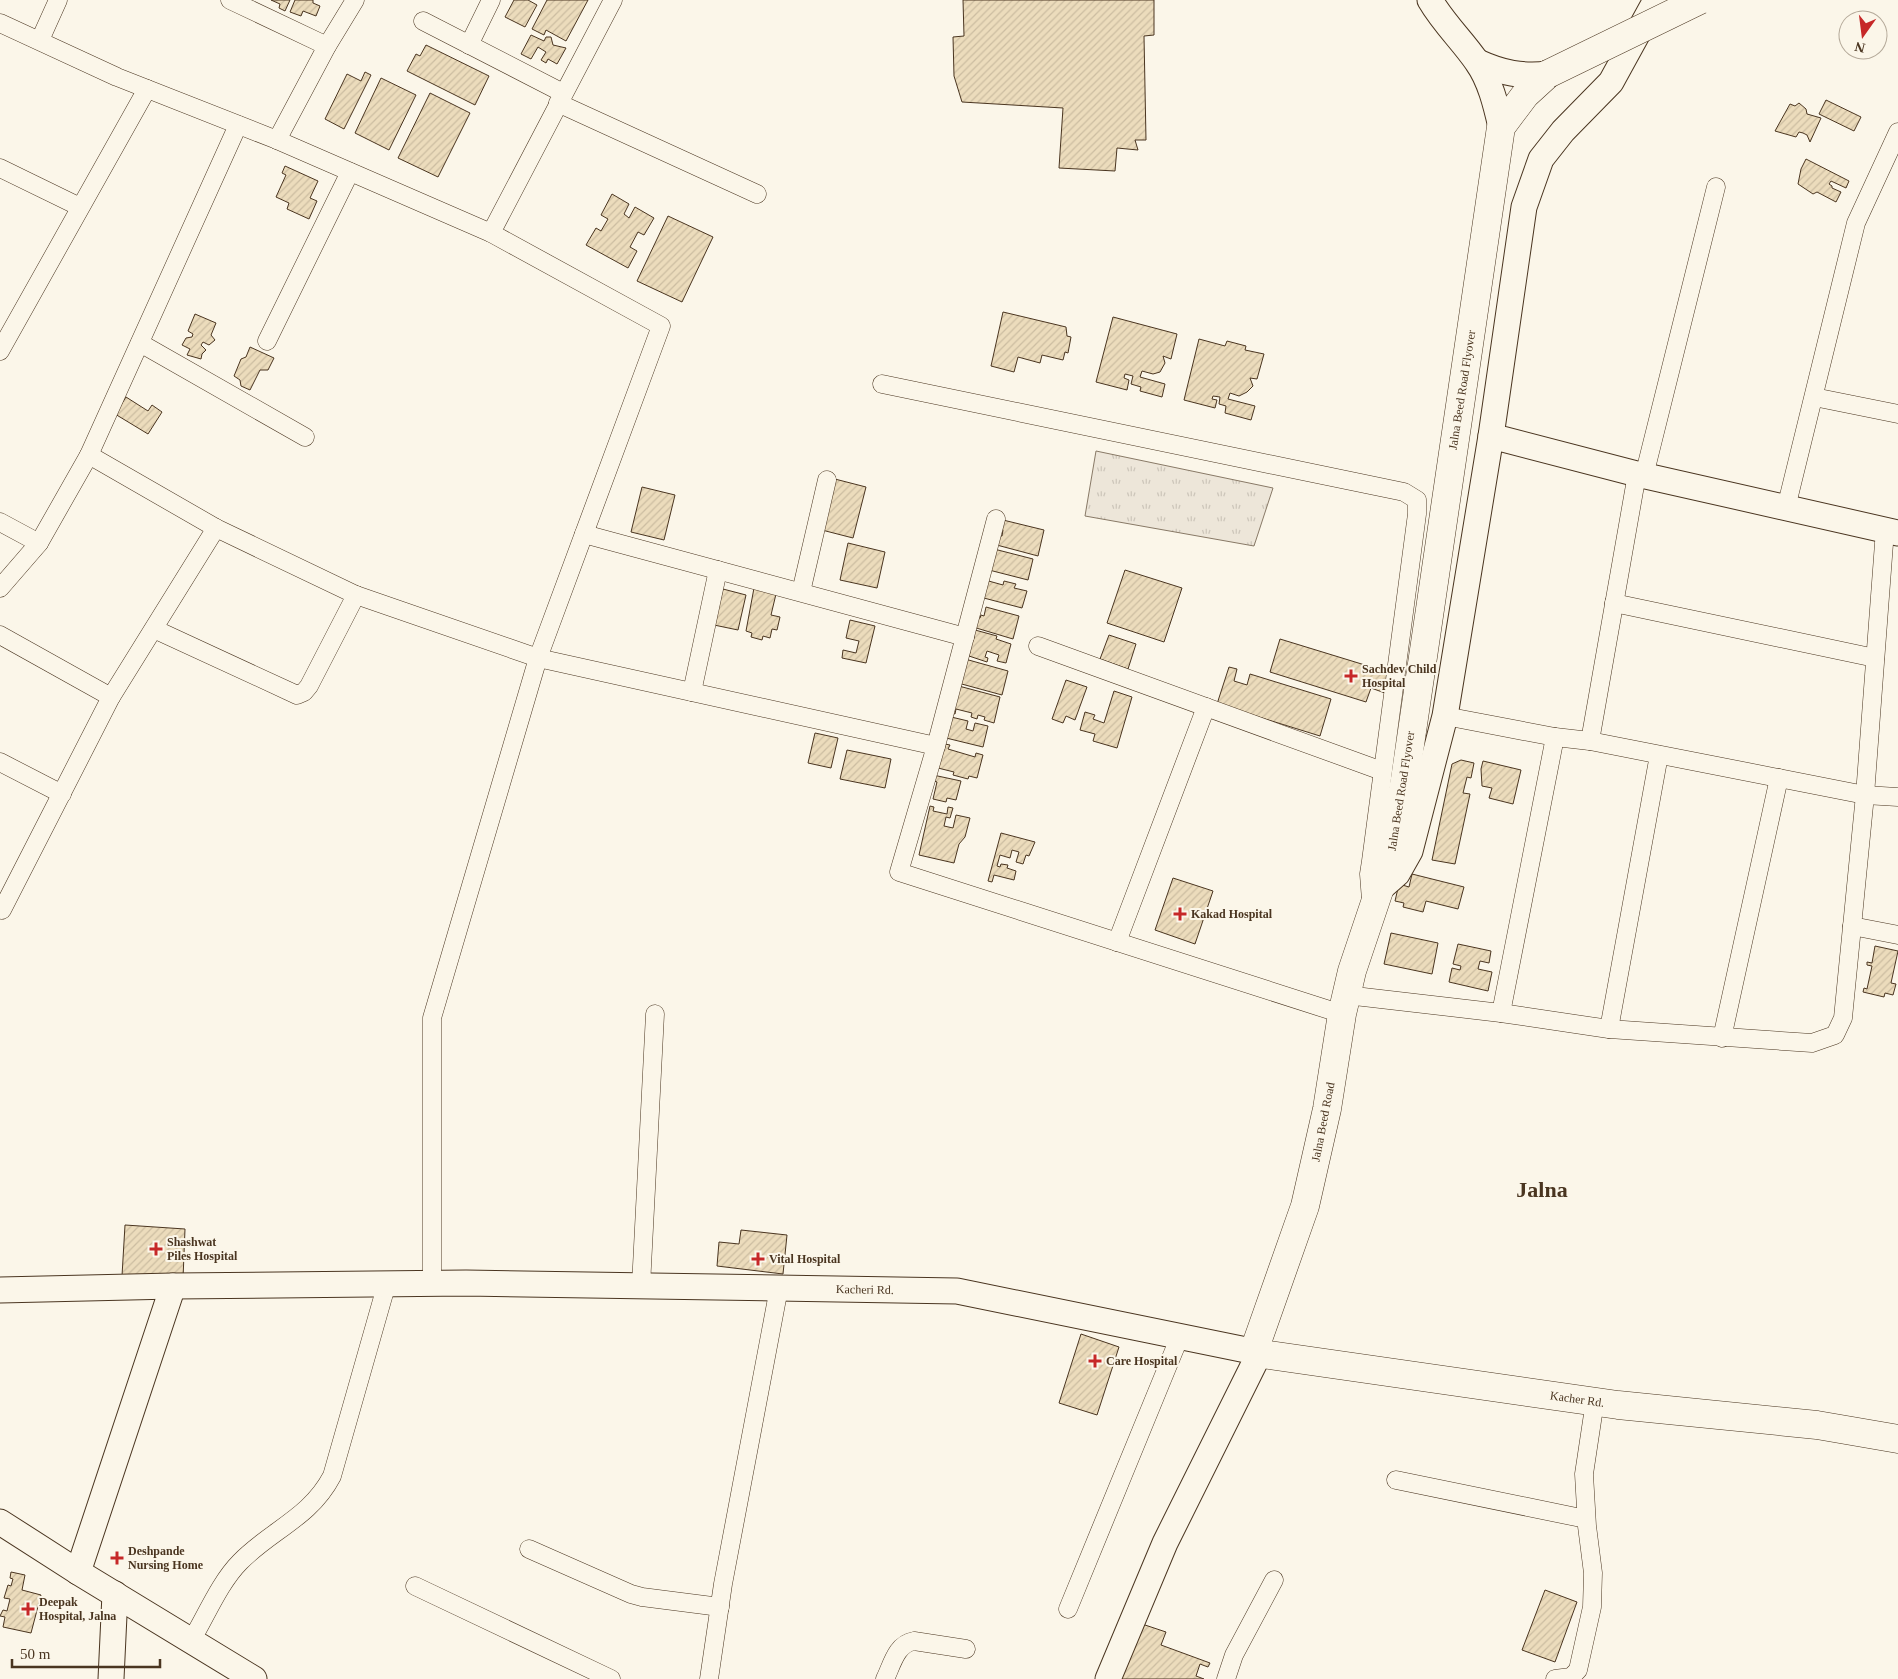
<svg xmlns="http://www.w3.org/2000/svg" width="1898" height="1679" viewBox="0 0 1898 1679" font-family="'Times New Roman',serif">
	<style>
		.grass { fill: url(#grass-tufts); stroke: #887966 }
		.building { fill: url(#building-hatch); stroke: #4a3520 }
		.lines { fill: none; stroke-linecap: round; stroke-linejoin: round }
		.street-casing { stroke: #4a3520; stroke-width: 19 }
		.secondary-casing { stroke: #4a3520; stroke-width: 27 }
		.primary-casing { stroke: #4a3520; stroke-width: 29 }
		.street { stroke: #fbf6e9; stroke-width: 18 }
		.secondary { stroke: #fbf6e9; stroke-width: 25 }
		.primary { stroke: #fbf6e9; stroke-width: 28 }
		.primary-bridge-casing { stroke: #4a3520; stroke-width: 29; stroke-linecap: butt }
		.primary-bridge { stroke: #fbf6e9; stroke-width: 28 }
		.poi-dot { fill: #c62828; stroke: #fbf6e9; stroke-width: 2 }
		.labels { text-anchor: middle; stroke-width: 4; stroke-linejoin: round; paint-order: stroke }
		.street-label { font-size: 12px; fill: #4a3520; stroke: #fbf6e9 }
		.poi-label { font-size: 12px; font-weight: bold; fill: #4a3520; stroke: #fbf6e9; text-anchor: start }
		.town-label { font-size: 22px; font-weight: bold; fill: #4a3520; stroke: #fbf6e9 }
	</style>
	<defs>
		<pattern id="grass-tufts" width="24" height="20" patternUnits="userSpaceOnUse" patternTransform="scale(1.25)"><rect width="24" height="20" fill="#ede6d9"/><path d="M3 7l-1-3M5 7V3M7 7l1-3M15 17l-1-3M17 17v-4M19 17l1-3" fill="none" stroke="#cdc6ba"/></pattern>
		<pattern id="building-hatch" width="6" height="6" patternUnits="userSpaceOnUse" patternTransform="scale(1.25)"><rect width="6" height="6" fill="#ecdcbc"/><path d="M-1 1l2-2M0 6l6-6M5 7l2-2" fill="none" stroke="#ccbda1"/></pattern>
	</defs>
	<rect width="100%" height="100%" fill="#fbf6e9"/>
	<path class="grass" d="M1096,451l177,37 -19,58 -169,-30z"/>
	<g class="building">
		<path d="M271,0h19l-5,11 -6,-3 1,-4z"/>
		<path d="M295,0h18v3l7,3 -4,10 -13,-5 -2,5 -11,-4z"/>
		<path d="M514,0h14l9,5 -12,22 -20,-10z"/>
		<path d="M547,0h41l-22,41 -20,-11 -2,5 -12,-6z"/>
		<path d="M963,0h191v35l-10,1 2,104h-11l3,10 -21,-2 -2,23 -56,-3 4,-60 -101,-6 -8,-26 -1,-39 11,-1z"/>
		<path d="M531,35l13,6 2,-4h5l2,8 13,3 -9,16 -9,-5 -2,4 -5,-3 5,-8 -8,-5 -7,12 -10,-5z"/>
		<path d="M426,45l63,31 -14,29 -68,-34 9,-17 4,2z"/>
		<path d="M365,72l6,3 -27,54 -19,-10 22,-45 14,7z"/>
		<path d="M381,78l35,17 -27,55 -34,-17z"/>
		<path d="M430,93l40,20 -32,64 -40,-19z"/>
		<path d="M1826,100l35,17 -7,14 -35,-17z"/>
		<path d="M1799,103l7,6 1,5 14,4 -11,24 -3,-7 -4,-2 -4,-1 -3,5 -21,-6 15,-27 5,2z"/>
		<path d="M1806,159l43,22 -3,7 -15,-7 -2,3 3,2v2l9,4 -5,10 -19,-10 -4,2 -15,-10 3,-15z"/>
		<path d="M285,166l33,15 -8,17 7,3 -8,18 -22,-10 2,-6 -13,-6 10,-22 -4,-2z"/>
		<path d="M612,194l17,10 -5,10 5,4 6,-11 19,11 -10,17 -6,-3 -8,15 7,4 -9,17 -42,-23 10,-17 5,3 7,-12 -7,-4z"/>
		<path d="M668,216l45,21 -31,65 -45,-21z"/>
		<path d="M1003,312l63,15 1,9 4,1 -3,16 -3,-1 -2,8 -21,-5 -2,8 -22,-6 -4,15 -23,-6z"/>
		<path d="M195,314l21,9 -5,12 4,5 -6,5 -6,-3 -2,3 5,5 -4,4 -1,5 -14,-4 3,-6 -8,-4 4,-7 6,-1 1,-3 -5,-3z"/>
		<path d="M1113,317l64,17 -6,25 -8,-3 2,7 -5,9 -7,2 -11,-3 -2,6 25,7 -3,13 -22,-6 1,-4 -10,-3 2,-8 -8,-2 -1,4 5,2 -2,10 -31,-8z"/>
		<path d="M1199,339l26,7 2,-5 19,5 -1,4 19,4 -7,25 -7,-1 3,8 -6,6 -8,4 -9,-3 -2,6 27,7 -4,14 -26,-7 1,-7 -7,-2 1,-7 -7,-1 -1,3 5,1 -2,8 -31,-8z"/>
		<path d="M250,347l24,11 -6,12h-8l-10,20 -9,-4 -1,-6 -6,-4 7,-17 5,-2z"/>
		<path d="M126,397l22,14 4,-6 10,7 -14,22 -33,-20z"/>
		<path d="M831,478l35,9 -13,51 -35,-9z"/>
		<path d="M642,487l33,8 -11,45 -33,-8z"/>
		<path d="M1003,520l41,10 -6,26 -45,-12 3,-9 6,1 1,-6 -2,-3z"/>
		<path d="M848,543l37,9 -8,36 -37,-8z"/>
		<path d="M994,549l39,10 -5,21 -39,-10z"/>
		<path d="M1125,570l57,18 -18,54 -57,-19z"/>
		<path d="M985,580l18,5 1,-4 12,3 -2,4 13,3 -5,17 -42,-11z"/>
		<path d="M754,588l22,6 -5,21 9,2 -3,13 -5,-1 -2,9 -7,-2 -1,4 -11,-3 1,-4 -6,-2z"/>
		<path d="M723,589l23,6 -8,35 -24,-5z"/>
		<path d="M986,607l33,9 -6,23 -40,-12 3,-10 4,1 1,-3 3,1z"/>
		<path d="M850,620l25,6 -9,37 -24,-5 1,-8 13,3 3,-12 -13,-3z"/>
		<path d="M975,630l22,6 -1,3 15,5 -5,19 -9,-2 2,-6 -12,-4 -2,6 3,1 -1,4 -18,-6 1,-4 -5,-1z"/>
		<path d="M1109,635l27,9 -8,25 -28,-10z"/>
		<path d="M1280,639l111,34 -6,20 -14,-5 -5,14 -96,-30z"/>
		<path d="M965,659l43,12 -6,24 -44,-12z"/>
		<path d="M1229,667l8,2 -3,12 13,4 3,-11 81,25 -11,37 -103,-32z"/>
		<path d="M1066,680l21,7 -12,33 -9,-4 -3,7 -11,-4z"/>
		<path d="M955,685l45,12 -6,26 -10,-3 1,-3 -7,-2 -1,4 -6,-2 1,-4 -16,-4 -1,5 -7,-2z"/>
		<path d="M1114,691l18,6 -15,51 -24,-7 2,-7 -15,-4 5,-18 10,3 -2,4 11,4z"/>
		<path d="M947,716l21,5 -2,8 7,2 2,-8 13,3 -5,21 -41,-10z"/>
		<path d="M815,733l23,5 -7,30 -23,-5z"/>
		<path d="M940,743l10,2 -2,4 27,8 1,-4 7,2 -6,23 -8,-2 -1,3 -15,-4 1,-3 -20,-5z"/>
		<path d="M847,750l44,9 -6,29 -45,-9z"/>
		<path d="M1461,760l13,3 -3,15 -4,-1 -4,16 7,1 -15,70 -23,-4 20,-96z"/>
		<path d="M1483,761l38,9 -8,34 -24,-6 3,-10 -10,-2 -1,-17z"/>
		<path d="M933,775l28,6 -5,19 -9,-2 -1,4 -13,-3 4,-17 -6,-2z"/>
		<path d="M930,806l4,1 -1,4 14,3 1,-7 5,1 -3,10 -4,-1 -2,9 9,2 3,-13 14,3 -5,19 -6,7 -5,19 -35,-8z"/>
		<path d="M1001,833l34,9 -6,14 -3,-1 -3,9 -7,-2 3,-10 -7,-2 -2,8 -10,-3 -3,11 3,1 1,-3 7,1 -1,3 9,3 -2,9 -20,-5 -2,7 -4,-1z"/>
		<path d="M1412,874l52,13 -6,22 -32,-8 -3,11 -20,-5 1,-4 -9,-2 4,-17 10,3z"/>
		<path d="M1173,878l40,13 -18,53 -40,-14z"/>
		<path d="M1391,933l47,10 -6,31 -48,-10z"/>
		<path d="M1458,944l33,7 -2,12 -9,-2 -2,8 14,3 -4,19 -39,-9 3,-14 8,2 1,-4 -8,-2z"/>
		<path d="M1875,946l23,5 -7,32 5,1 -3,11 -8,-2 -1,4 -21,-5 1,-4 3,1 5,-23 -5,-1v-3l5,1z"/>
		<path d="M125,1225l60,4 -2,50 -61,-3z"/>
		<path d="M741,1230l46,5 -4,39 -66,-8 2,-24 20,2z"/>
		<path d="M1081,1334l38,13 -22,68 -38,-12z"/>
		<path d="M11,1572l14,3 -3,15 19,5 -10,38 -28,-6 2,-10 -5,-1 3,-6 4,1 3,-12 -6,-1 4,-13 3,1 2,-7 -3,-1z"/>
		<path d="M1545,1590l32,12 -22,60 -33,-12z"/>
		<path d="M1139,1623l27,9 -5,13 49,18 -2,4 -8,-3 -4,12 8,3h-86z"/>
	</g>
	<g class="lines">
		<g class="street-casing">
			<g id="street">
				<path d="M230,0l97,46"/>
				<path d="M423,21l140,72"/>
				<path d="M0,23l117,54 160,63 214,93 122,-233"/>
				<path d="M40,40l18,-40"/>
				<path d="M469,45l22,-45"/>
				<path d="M558,103l199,91"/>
				<path d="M277,140l50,-94 28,-46"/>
				<path d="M0,168l80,39"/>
				<path d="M267,341l83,-169"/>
				<path d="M140,343l165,94"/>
				<path d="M0,351l147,-262"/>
				<path d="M882,384l522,108 13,8v14l-46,347 -2,13 2,26"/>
				<path d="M1814,397l84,17"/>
				<path d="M89,455l127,73 140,67 182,63 398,88 -37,126 443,142"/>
				<path d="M1644,476l72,-289"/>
				<path d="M1786,508l70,-285 42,-91"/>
				<path d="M0,522l39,21"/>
				<path d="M584,534l381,103"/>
				<path d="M0,588l39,-45 50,-88 149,-330"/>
				<path d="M801,592l26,-112"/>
				<path d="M1614,603l261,55"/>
				<path d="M154,629l143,66 7,-3 5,-6 47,-91"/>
				<path d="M0,635l111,62 -109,213 -2,-1"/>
				<path d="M1038,646l344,125"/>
				<path d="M692,692l26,-122"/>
				<path d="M111,697l105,-169"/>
				<path d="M1445,716l110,21 35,4 275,54 33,2"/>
				<path d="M1590,741l47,-267"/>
				<path d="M936,746l60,-227"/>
				<path d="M0,762l62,32"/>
				<path d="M1852,926l46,9"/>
				<path d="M1117,942l89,-235"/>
				<path d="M1346,995l155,18 108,16 203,14 23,-8 8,-17 22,-223 20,-265"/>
				<path d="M1501,1013l54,-276"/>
				<path d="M1609,1029l50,-274"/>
				<path d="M1722,1038l57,-260"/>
				<path d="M432,1283v-265l106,-360 123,-332 -170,-93"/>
				<path d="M641,1286l14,-272"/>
				<path d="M1396,1480l190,39"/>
				<path d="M529,1549l102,45 11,3 78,10"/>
				<path d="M415,1586l196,93"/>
				<path d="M1068,1609l112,-273"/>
				<path d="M191,1641c15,-25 29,-59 49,-79 31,-32 70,-44 92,-86l55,-193"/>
				<path d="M709,1679l14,-95 56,-296"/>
				<path d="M885,1679c7,-14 11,-35 29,-38l52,8"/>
				<path d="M1226,1679l8,-24 40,-75"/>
				<path d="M1555,1679l16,-2 7,-7 14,-63 1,-34 -6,-47 -3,-52 11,-73"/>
			</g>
		</g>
		<g class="secondary-casing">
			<g id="secondary">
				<path d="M1430,0c14,24 32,40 47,62 13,18 19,43 24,65"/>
				<path d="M1656,0l-45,82 -48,49 -22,28 -17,48 -33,229 146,38 261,59"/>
				<path d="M1478,62c24,11 44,15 70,12"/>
				<path d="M1380,889l17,-15 13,-23 35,-135 46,-280"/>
				<path id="s1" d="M0,1290l173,-4 293,-3 491,8 299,61"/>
				<path d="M0,1522l78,50 176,107"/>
				<path d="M78,1572l95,-286"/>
				<path d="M111,1679l4,-85"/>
				<path d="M1108,1679l57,-136 94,-189"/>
			</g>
		</g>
		<g class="primary-casing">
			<g id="primary">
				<path id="s2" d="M1548,74l-23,21 -24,32 -96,652 -15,79 -38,113 -10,43 -15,95 -22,97 -50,142 1,4 6,2 356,51 199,20 81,14"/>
			</g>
		</g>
		<use href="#street" class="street"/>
		<use href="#secondary" class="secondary"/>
		<use href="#primary" class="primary"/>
		<g class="primary-bridge-casing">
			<path id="primary-bridge" d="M1548,74l152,-74"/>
		</g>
		<use href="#primary-bridge" class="primary-bridge"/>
	</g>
	<g class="poi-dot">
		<path d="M1348.5 668.5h5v5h5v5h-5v5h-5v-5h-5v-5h5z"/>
		<path d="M1177.5 906.5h5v5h5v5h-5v5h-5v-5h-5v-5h5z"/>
		<path d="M153.5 1241.5h5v5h5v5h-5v5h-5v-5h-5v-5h5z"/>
		<path d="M755.5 1251.5h5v5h5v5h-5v5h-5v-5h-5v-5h5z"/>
		<path d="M1092.5 1353.5h5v5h5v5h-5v5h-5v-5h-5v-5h5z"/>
		<path d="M114.5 1550.5h5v5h5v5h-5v5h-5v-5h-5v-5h5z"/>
		<path d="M25.5 1601.5h5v5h5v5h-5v5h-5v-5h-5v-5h5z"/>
	</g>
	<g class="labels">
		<g class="street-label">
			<text transform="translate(1462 390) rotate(-81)" y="4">Jalna Beed Road Flyover</text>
			<text transform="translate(1401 791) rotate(-81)" y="4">Jalna Beed Road Flyover</text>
			<text transform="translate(1323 1122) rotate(-79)" y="4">Jalna Beed Road</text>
			<text dy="4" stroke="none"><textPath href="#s1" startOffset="865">Kacheri Rd.</textPath></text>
			<text dy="4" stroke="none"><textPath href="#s2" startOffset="1649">Kacher Rd.</textPath></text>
		</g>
		<g class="poi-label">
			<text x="1362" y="673">Sachdev Child<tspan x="1362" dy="14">Hospital</tspan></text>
			<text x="1191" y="918">Kakad Hospital</text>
			<text x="167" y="1246">Shashwat<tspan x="167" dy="14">Piles Hospital</tspan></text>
			<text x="769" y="1263">Vital Hospital</text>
			<text x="1106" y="1365">Care Hospital</text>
			<text x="128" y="1555">Deshpande<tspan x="128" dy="14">Nursing Home</tspan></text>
			<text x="39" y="1606">Deepak<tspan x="39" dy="14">Hospital, Jalna</tspan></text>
		</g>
		<g class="town-label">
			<text x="1542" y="1197">Jalna</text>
		</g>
	</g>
	<g transform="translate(1863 35) rotate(194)"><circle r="24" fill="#fbf6e9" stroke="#b4a999"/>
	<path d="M0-4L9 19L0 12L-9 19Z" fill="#c62828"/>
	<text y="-8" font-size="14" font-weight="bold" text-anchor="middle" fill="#4a3520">N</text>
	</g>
	<path d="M12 1659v8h148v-8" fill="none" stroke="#4a3520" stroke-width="2.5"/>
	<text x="20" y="1659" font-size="15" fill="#4a3520" stroke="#fbf6e9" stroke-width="4" paint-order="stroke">50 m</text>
</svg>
